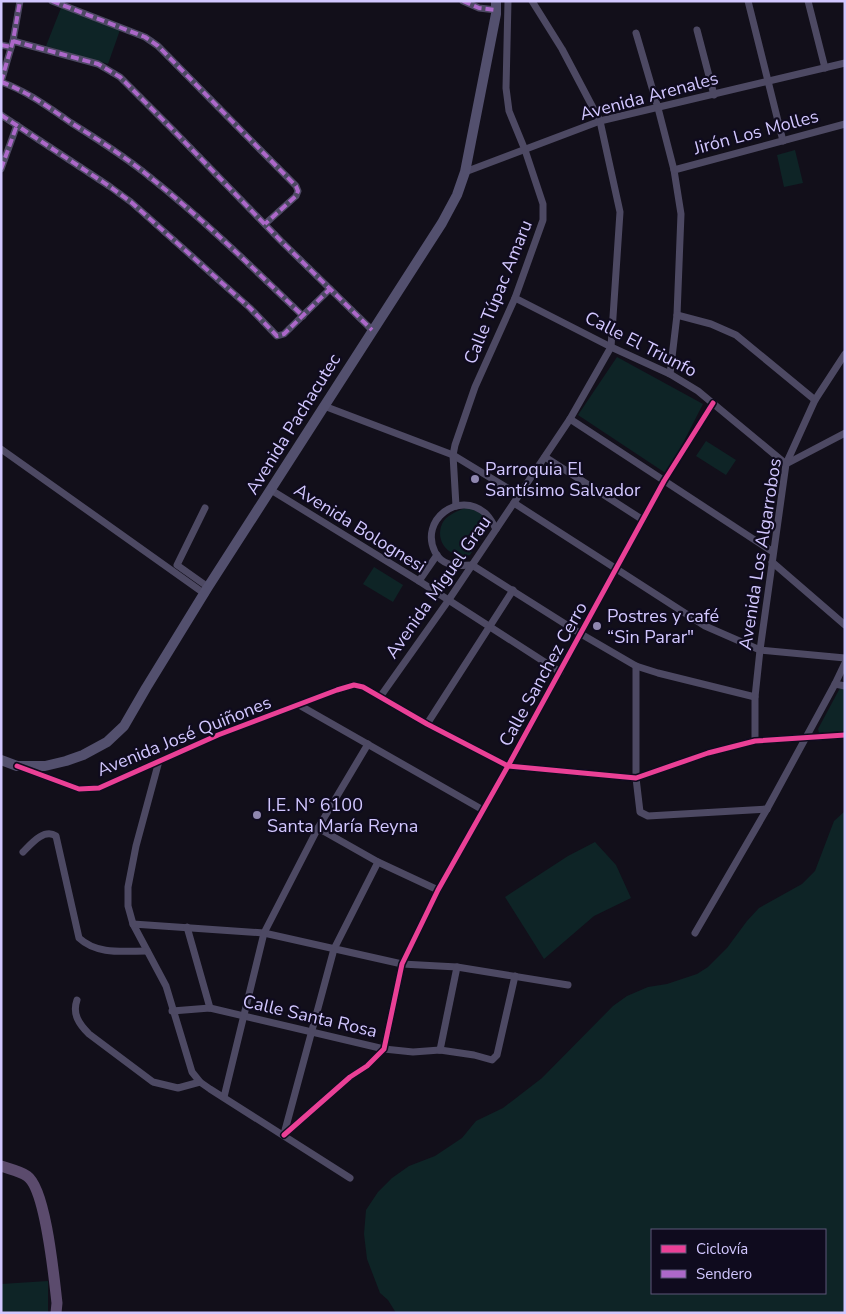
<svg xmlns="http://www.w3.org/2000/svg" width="846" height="1314" viewBox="0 0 846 1314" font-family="'Nunito Sans',sans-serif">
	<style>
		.green { fill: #0e2426; fill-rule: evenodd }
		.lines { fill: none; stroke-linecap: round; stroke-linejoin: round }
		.street { stroke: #4d4963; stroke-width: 7 }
		.secondary { stroke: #53506e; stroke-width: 10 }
		.primary { stroke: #5b4b6d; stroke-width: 11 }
		.quiet { stroke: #ac68c9; stroke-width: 4; stroke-dasharray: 8 4; stroke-linecap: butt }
		.cycleway-casing { stroke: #0f0b1e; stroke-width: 8 }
		.cycleway { stroke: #ea4096; stroke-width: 5 }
		.poi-dot { fill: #8f87af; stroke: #0f0b1e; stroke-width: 2 }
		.labels { text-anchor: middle; stroke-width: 4.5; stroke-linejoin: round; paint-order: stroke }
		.street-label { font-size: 18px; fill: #d2c7ff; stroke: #0f0b1e }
		.poi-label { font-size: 18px; fill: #d2c7ff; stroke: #0f0b1e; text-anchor: start }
	</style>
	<rect width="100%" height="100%" fill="#120f1a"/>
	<g class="green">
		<path d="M61,8l59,22 -12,34 -62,-18z"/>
		<path d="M795,150l8,33 -19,4 -7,-32z"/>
		<path d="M617,357l86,47 -36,70 -89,-59z"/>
		<path d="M706,441l30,19 -10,15 -30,-19z"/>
		<path d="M465,508c11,1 21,7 23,18l-18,29c-18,5 -36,-12 -28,-31 3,-8 15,-13 23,-16z"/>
		<path d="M374,567l29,18 -10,17 -30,-18z"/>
		<path d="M840,688l5,1v42l-26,2 -1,-4z"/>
		<path d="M845,811v502h-449l-8,-13 -8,-7 -13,-34 -3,-25 2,-24 12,-18 14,-14 17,-12 26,-10 27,-18 14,-17 27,-13 39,-30 71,-72 14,-10 21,-9 19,-3 30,-10 11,-7 19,-19 20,-27 12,-13 43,-24 13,-13 19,-50zM652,1230h173v63h-173z"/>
		<path d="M595,842l21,23 15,33 -37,18 -50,43 -39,-62 63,-41z"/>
		<path d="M48,1281v32h-47v-29z"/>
	</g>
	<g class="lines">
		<g class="street">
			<path d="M52,1l93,36 13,9 138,140 2,5 -2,5 -31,28"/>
			<path d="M463,1l16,7 17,2"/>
			<path d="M748,1l35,140"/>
			<path d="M808,1l17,67"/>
			<path d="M697,30l17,65"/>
			<path d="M636,33l22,75 16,62 7,44 -4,101 -7,59"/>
			<path d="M13,41l85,23 22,13 53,53 108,111 91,89"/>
			<path d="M1,45l10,2"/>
			<path d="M1,82c26,9 50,27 72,42 27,17 54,34 78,54 53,42 102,90 152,138"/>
			<path d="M1,82l12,-41 7,-40"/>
			<path d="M1,115l108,71 22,16 119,106 27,28 7,-2 46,-45"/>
			<path d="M1,169l16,-44"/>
			<path d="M674,170l171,-46"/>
			<path d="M465,172l135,-51 245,-58"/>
			<path d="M515,298l96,49 59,27 28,17 88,73 59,-31"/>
			<path d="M677,315l34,9 25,11 79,65"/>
			<path d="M324,406l129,49 66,40"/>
			<path d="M570,419l203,133"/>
			<path d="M1,449l204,145"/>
			<path d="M545,457l98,63"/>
			<path d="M271,490l148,91 141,91"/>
			<path d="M514,503l191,123 55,24 85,8"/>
			<path d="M456,506l-3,-51 2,-10 20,-58 40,-89 28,-78v-16l-18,-54 -16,-39 -3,-23 2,-87"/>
			<path d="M205,508l-28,57 31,22"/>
			<path d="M496,529c-3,-5 -6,-12 -11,-16 -26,-23 -66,7 -50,39 3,6 8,10 14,12 8,3 16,1 23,1l109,69 55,32 22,7 97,24"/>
			<path d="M772,562l73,63"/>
			<path d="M419,581l18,-26"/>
			<path d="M636,666v112l4,34 8,4 119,-7"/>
			<path d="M835,684l10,2"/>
			<path d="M380,697l68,-96 122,-182 41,-72 9,-135 -20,-91 -38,-72 -30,-48"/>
			<path d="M299,705l184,105"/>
			<path d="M427,724l86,-134"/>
			<path d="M755,741v-44l5,-47 26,-186 29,-64 30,-46"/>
			<path d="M159,761l-23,85 -8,41v19l5,18 33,62 26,86 8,10 10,7 140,89"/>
			<path d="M22,768l57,21 20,-1 119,-53 119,-45 17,-5 9,2 64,37 81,42 128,12 72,-25 47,-12 90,-6"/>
			<path d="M318,828l60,34 60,28"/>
			<path d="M23,852c8,-8 21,-24 33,-16l23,102c18,17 45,13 68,13"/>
			<path d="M133,924l131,9 138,31 55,3 111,18"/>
			<path d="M187,927l23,81"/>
			<path d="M695,933l72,-124 68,-125 10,-21"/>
			<path d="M77,1000c-5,14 2,24 12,34l64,48 25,6 22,-6"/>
			<path d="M172,1011l38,-3 174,41 29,3 27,-2 34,5 18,5 5,-5 18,-79"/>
			<path d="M440,1050l17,-83"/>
			<path d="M224,1097l40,-164 54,-105 50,-84"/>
			<path d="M284,1134l50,-185 44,-87"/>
			<path d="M284,1135l66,-58 17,-11 17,-17 18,-85 36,-74 70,-124 156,-285 49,-78"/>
		</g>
		<path class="secondary" d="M1,760l16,6h28l21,-5 17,-6 24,-13 17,-16 22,-38 62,-101 234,-364 15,-28 8,-23 31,-158v-13"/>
		<path class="primary" d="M1,1166c8,3 19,5 26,10 19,13 27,102 30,127l-1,10"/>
		<g class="quiet">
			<path d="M52,1l93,36 13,9 138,140 2,5 -2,5 -31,28"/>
			<path d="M463,1l16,7 17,2"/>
			<path d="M13,41l85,23 22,13 53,53 108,111 91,89"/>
			<path d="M1,45l10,2"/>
			<path d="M1,82c26,9 50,27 72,42 27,17 54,34 78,54 53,42 102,90 152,138"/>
			<path d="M1,82l12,-41 7,-40"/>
			<path d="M1,115l108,71 22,16 119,106 27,28 7,-2 46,-45"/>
			<path d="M1,169l16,-44"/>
		</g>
		<g class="cycleway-casing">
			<g id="cycleway">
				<path d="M17,766l62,23 20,-1 119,-53 119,-45 17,-5 9,2 64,37 81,42 128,12 72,-25 47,-12 90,-6"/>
				<path d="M284,1135l66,-58 17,-11 17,-17 18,-85 36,-74 70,-124 156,-285 49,-78"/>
			</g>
		</g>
		<use href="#cycleway" class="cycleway"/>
	</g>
	<g class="poi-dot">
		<circle cx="475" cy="479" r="5"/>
		<circle cx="597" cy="626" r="5"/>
		<circle cx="257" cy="815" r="5"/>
	</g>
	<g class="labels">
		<g class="street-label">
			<text transform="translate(649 96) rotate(-15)" y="6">Avenida Arenales</text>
			<text transform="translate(756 132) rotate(-15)" y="6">Jirón Los Molles</text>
			<text transform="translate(498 292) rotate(-68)" y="6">Calle Túpac Amaru</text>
			<text transform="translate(641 344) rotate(27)" y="6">Calle El Triunfo</text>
			<text transform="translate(293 424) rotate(-58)" y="6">Avenida Pachacutec</text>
			<text transform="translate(360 528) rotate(32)" y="6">Avenida Bolognesi</text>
			<text transform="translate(760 554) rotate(-81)" y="6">Avenida Los Algarrobos</text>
			<text transform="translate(438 587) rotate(-55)" y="6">Avenida Miguel Grau</text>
			<text transform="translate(543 674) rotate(-61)" y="6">Calle Sanchez Cerro</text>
			<text transform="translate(184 736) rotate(-22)" y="6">Avenida José Quiñones</text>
			<text transform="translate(310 1016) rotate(13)" y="6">Calle Santa Rosa</text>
		</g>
		<g class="poi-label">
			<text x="485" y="475">Parroquia El<tspan x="485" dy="21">Santísimo Salvador</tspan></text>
			<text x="607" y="622">Postres y café<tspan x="607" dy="21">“Sin Parar"</tspan></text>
			<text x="267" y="811">I.E. N° 6100<tspan x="267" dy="21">Santa María Reyna</tspan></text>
		</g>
	</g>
	<rect width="846" height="1314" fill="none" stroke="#d2c7ff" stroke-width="5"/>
	<rect x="651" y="1229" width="175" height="65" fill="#0f0b1e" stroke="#5d5678"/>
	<rect x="661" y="1245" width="25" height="8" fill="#ea4096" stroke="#5d5678"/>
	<text x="696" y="1254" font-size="15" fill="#d2c7ff">Ciclovía</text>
	<rect x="661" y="1270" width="25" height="8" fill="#ac68c9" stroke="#5d5678"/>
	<text x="696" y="1279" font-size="15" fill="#d2c7ff">Sendero</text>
</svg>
